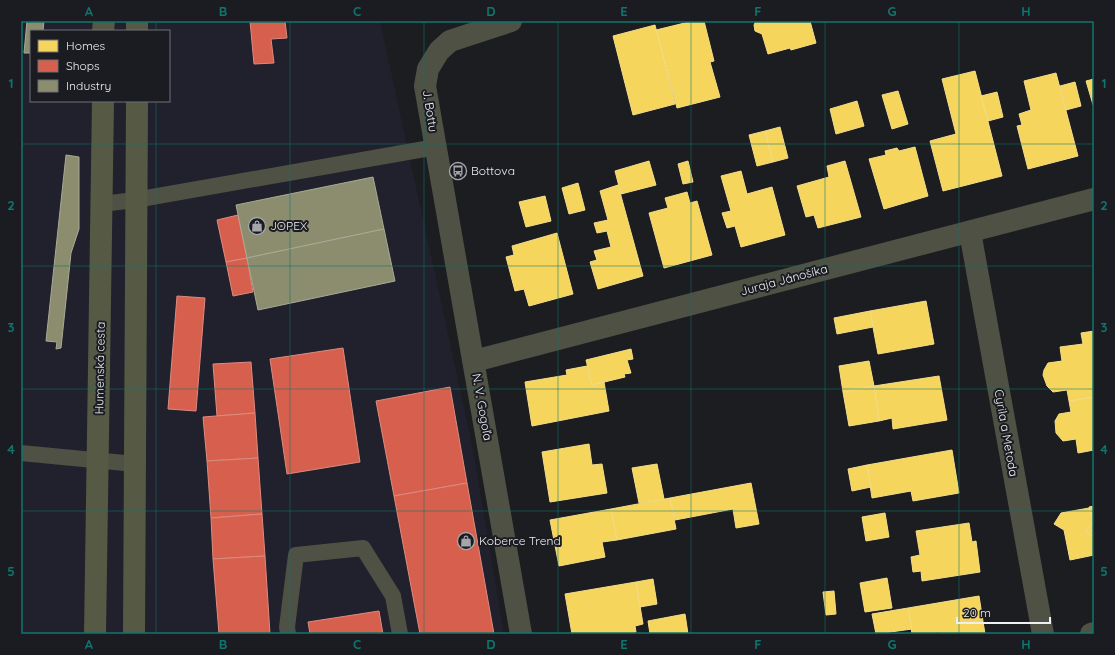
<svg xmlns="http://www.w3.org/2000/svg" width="1115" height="655" viewBox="0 0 1115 655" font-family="Quicksand,sans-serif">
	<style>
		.built { fill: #20212c; fill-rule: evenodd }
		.homes { fill: #f6d55c; stroke: #f4dd89 }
		.shops { fill: #d6604d; stroke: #dd8b7f }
		.industry { fill: #8c8c6e; stroke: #a9aa96 }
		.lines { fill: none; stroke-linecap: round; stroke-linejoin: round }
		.lane { stroke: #4e5144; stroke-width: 16 }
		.street { stroke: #4e5144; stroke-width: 22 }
		.primary { stroke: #565a45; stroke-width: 22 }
		.grid { fill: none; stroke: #0f766e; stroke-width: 1; stroke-opacity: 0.55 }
		.labels { text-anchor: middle; stroke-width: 4; stroke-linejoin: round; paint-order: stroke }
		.street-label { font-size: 12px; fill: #eeeff3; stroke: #1b1c22 }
		.poi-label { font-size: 12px; fill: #eeeff3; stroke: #1b1c22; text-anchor: start }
		.neatline { fill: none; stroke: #0f766e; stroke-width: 1.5 }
		.grid-label { font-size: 13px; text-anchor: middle; font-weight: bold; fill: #0f766e }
	</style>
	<rect width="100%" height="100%" fill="#1c1d21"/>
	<path class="built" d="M21,21h359l92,423 32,190h-483zM31,31h138v70h-138z"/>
	<g class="homes">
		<path d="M693,21h11l10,40 -4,1 10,35 -43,11 -21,-78z"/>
		<path d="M756,21h54l6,22 -25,7 -1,-2 -22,6 -6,-20 -7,-3 -1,-6z"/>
		<path d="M655,25l20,79 -42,11 -20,-79z"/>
		<path d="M975,71l27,105 -59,15 -13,-50 26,-7 -14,-55z"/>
		<path d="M1056,73l22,83 -50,13 -11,-43 5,-1 -3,-11 12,-4 -7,-29z"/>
		<path d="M1094,79v29l-8,-27z"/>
		<path d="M1075,82l6,24 -15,4 -6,-24z"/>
		<path d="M898,91l10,33 -16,5 -10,-34z"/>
		<path d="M997,92l6,25 -15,4 -7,-25z"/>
		<path d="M857,101l7,25 -28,8 -6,-25z"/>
		<path d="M780,127l8,31 -15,4 -8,-31z"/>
		<path d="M765,131l8,31 -16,4 -8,-31z"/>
		<path d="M915,147l13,49 -44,13 -15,-50 17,-4 -1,-4 12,-3 2,3z"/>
		<path d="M649,161l7,24 -35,9 -6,-23z"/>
		<path d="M688,161l5,21 -10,2 -5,-20z"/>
		<path d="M845,161l16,56 -43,11 -4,-13 -8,2 -9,-31 32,-9 -2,-11z"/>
		<path d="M741,171l6,23 25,-7 13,48 -44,12 -6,-21 -8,2 -5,-15 9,-2 -10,-35z"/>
		<path d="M578,183l7,27 -16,4 -7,-26z"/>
		<path d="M618,185l25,91 -45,13 -8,-27 7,-2 -3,-9 17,-4 -4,-16 -10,2 -3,-10 14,-3 -8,-29z"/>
		<path d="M687,192l3,11 7,-2 15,54 -48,13 -15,-55 19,-5 -3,-10z"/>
		<path d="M545,196l6,25 -25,6 -7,-25z"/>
		<path d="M557,233l16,61 -44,12 -5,-17 -9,2 -9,-34 8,-2 -2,-9z"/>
		<path d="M926,301l8,43 -56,10 -8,-43z"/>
		<path d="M870,311l3,16 -36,7 -3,-16z"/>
		<path d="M1094,331v66l-25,4 -2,-11 -14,2 -6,-6 -4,-11 1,-5 4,-7 14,-2 -2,-14 23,-3 -2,-11z"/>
		<path d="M631,349l2,10 -6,1 4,13 -7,1 1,3 -33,8 -6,-25z"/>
		<path d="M869,361l5,25 -31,6 -4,-26z"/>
		<path d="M587,366l5,19 12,-3 5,29 -77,15 -7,-44 42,-7 -1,-5z"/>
		<path d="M939,376l8,44 -54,9 -1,-11 -13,3 -5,-35z"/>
		<path d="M874,386l5,35 -30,5 -6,-34z"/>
		<path d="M1094,397v53l-16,3 -2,-14 -13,2 -7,-8 -1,-12 4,-7 12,-2 -2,-11z"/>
		<path d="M589,444l3,21 10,-1 5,29 -57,9 -8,-50z"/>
		<path d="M952,450l7,43 -46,8 -2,-10 -39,7 -5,-33z"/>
		<path d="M657,464l7,35 -25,4 -7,-35z"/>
		<path d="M867,465l4,22 -19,4 -4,-22z"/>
		<path d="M751,483l8,41 -23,4 -3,-19 -58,11 -5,-22z"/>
		<path d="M670,498l6,31 -59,11 -6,-31z"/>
		<path d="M1094,506v31l-8,-5 7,-11 -4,-14z"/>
		<path d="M1089,508l4,13 -7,11 8,5v18l-24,5 -6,-30 -10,-6 7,-11z"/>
		<path d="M611,509l6,31 -15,2 3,15 -46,9 -9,-46z"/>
		<path d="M885,513l4,24 -23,4 -4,-24z"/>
		<path d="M969,523l3,19 4,-1 4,31 -58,9 -1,-10 -8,1 -2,-15 9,-2 -4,-24z"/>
		<path d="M887,578l5,30 -27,4 -5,-29z"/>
		<path d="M653,579l4,25 -17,3 -4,-25z"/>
		<path d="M636,582l7,42 -8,2 1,6 -13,2h-51l-7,-40z"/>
		<path d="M834,591l2,23 -10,1 -3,-23z"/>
		<path d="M979,596l6,38h-47v-2l-11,2h-15l-4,-26z"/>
		<path d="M908,608l4,21 -36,5 -4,-20z"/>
		<path d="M685,614l3,20h-38l-2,-13z"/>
	</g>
	<g class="shops">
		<path d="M250,21h35l2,17 -16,1 3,24 -20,1z"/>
		<path d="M238,215l9,43 -21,4 -9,-42z"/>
		<path d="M247,258l6,34 -20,4 -7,-34z"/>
		<path d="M177,296l28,2 -9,113 -28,-2z"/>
		<path d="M343,348l17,114 -73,12 -17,-115z"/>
		<path d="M251,362l4,51 -38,3 -4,-52z"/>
		<path d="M450,387l17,96 -73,13 -18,-95z"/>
		<path d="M255,413l3,45 -51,3 -4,-44z"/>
		<path d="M258,458l4,56 -51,4 -4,-57z"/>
		<path d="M467,483l27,151h-74l-26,-138z"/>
		<path d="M262,514l3,42 -52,3 -2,-41z"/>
		<path d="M265,556l5,78h-51l-6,-75z"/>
		<path d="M379,611l4,23h-73l-2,-12z"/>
	</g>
	<g class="industry">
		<path d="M27,21h17l-1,10h-12v22h-7z"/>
		<path d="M66,155l13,2v72l-8,24 -10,95 -5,1 1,-7 -11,-1z"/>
		<path d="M373,177l11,52 -137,29 -11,-53z"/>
		<path d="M384,229l11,52 -137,29 -11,-52z"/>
	</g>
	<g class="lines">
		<g class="lane">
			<path d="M102,204l33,-4 301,-53"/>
			<path d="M21,453l114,11"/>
			<path d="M288,634l-1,-7 9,-72 67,-7 30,48 7,38"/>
		</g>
		<g class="street">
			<path d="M511,21l-61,20 -11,10 -11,18 -3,17 96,548"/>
			<path d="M970,232l73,402"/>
			<path d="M474,361l620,-162"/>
			<path d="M1091,634l3,-1"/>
		</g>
		<g class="primary">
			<path d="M103,31l1,-10"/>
			<path d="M137,31v-10"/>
			<path d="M95,634l8,-533"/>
			<path d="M134,634l3,-533"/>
		</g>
	</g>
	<path class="grid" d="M156,21v10M290,21v613M424,21v613M558,21v613M691,21v613M825,21v613M959,21v613M156,101v533M21,144h1073M21,266h1073M21,389h1073M21,511h1073"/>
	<defs>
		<g id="bus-ring" transform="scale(0.9)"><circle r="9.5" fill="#1b1c22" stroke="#a4a6aa" stroke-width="1.5"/><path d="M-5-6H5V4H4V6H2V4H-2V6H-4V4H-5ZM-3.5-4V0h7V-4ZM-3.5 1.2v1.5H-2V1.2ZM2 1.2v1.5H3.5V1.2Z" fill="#a4a6aa"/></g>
		<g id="shop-ring" transform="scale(0.9)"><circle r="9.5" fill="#1b1c22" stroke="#a4a6aa" stroke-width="1.5"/><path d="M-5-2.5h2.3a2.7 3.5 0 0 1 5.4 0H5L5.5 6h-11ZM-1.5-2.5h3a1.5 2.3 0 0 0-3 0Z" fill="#a4a6aa"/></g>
	</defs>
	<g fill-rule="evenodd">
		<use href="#bus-ring" x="458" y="171"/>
		<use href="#shop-ring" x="257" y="226"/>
		<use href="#shop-ring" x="466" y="541"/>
	</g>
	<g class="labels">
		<g class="street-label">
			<text transform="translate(430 111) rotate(81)" y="4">J. Bottu</text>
			<text transform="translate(784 280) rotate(-15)" y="4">Juraja Jánošíka</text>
			<text transform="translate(100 368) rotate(-89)" y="4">Humenská cesta</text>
			<text transform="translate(482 407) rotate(80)" y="4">N. V. Gogoľa</text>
			<text transform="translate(1006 433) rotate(80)" y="4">Cyrila a Metoda</text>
		</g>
		<g class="poi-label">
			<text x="471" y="175">Bottova</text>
			<text x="270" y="230">JOPEX</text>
			<text x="479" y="545">Koberce Trend</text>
		</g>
	</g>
	<rect width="1115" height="655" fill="none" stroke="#1b1c22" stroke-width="44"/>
	<rect x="30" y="30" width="140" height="72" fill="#1b1c22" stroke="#6f7076"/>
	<rect x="38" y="40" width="20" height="12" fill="#f6d55c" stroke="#6f7076"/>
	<text x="66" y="50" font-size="12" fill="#eeeff3">Homes</text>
	<rect x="38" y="60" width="20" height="12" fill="#d6604d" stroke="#6f7076"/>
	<text x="66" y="70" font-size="12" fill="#eeeff3">Shops</text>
	<rect x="38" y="80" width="20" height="12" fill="#8c8c6e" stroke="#6f7076"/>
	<text x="66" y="90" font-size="12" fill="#eeeff3">Industry</text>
	<path d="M957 617v6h93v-6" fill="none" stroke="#eeeff3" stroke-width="2"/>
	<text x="963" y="617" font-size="12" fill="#eeeff3" stroke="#1b1c22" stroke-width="3" paint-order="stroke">20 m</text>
	<rect x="22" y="22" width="1071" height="611" class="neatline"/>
	<g class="grid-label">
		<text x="89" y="16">A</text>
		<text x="223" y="16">B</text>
		<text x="357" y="16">C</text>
		<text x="491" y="16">D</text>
		<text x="624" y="16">E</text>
		<text x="758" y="16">F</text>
		<text x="892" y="16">G</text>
		<text x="1026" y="16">H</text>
		<text x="11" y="88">1</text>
		<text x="1104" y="88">1</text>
		<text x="11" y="210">2</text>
		<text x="1104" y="210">2</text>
		<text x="11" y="332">3</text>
		<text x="1104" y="332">3</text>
		<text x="11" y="454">4</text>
		<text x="1104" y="454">4</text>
		<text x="11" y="576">5</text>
		<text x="1104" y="576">5</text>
		<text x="89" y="649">A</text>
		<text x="223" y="649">B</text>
		<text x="357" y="649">C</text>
		<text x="491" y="649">D</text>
		<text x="624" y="649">E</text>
		<text x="758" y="649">F</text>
		<text x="892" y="649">G</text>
		<text x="1026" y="649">H</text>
	</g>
</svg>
